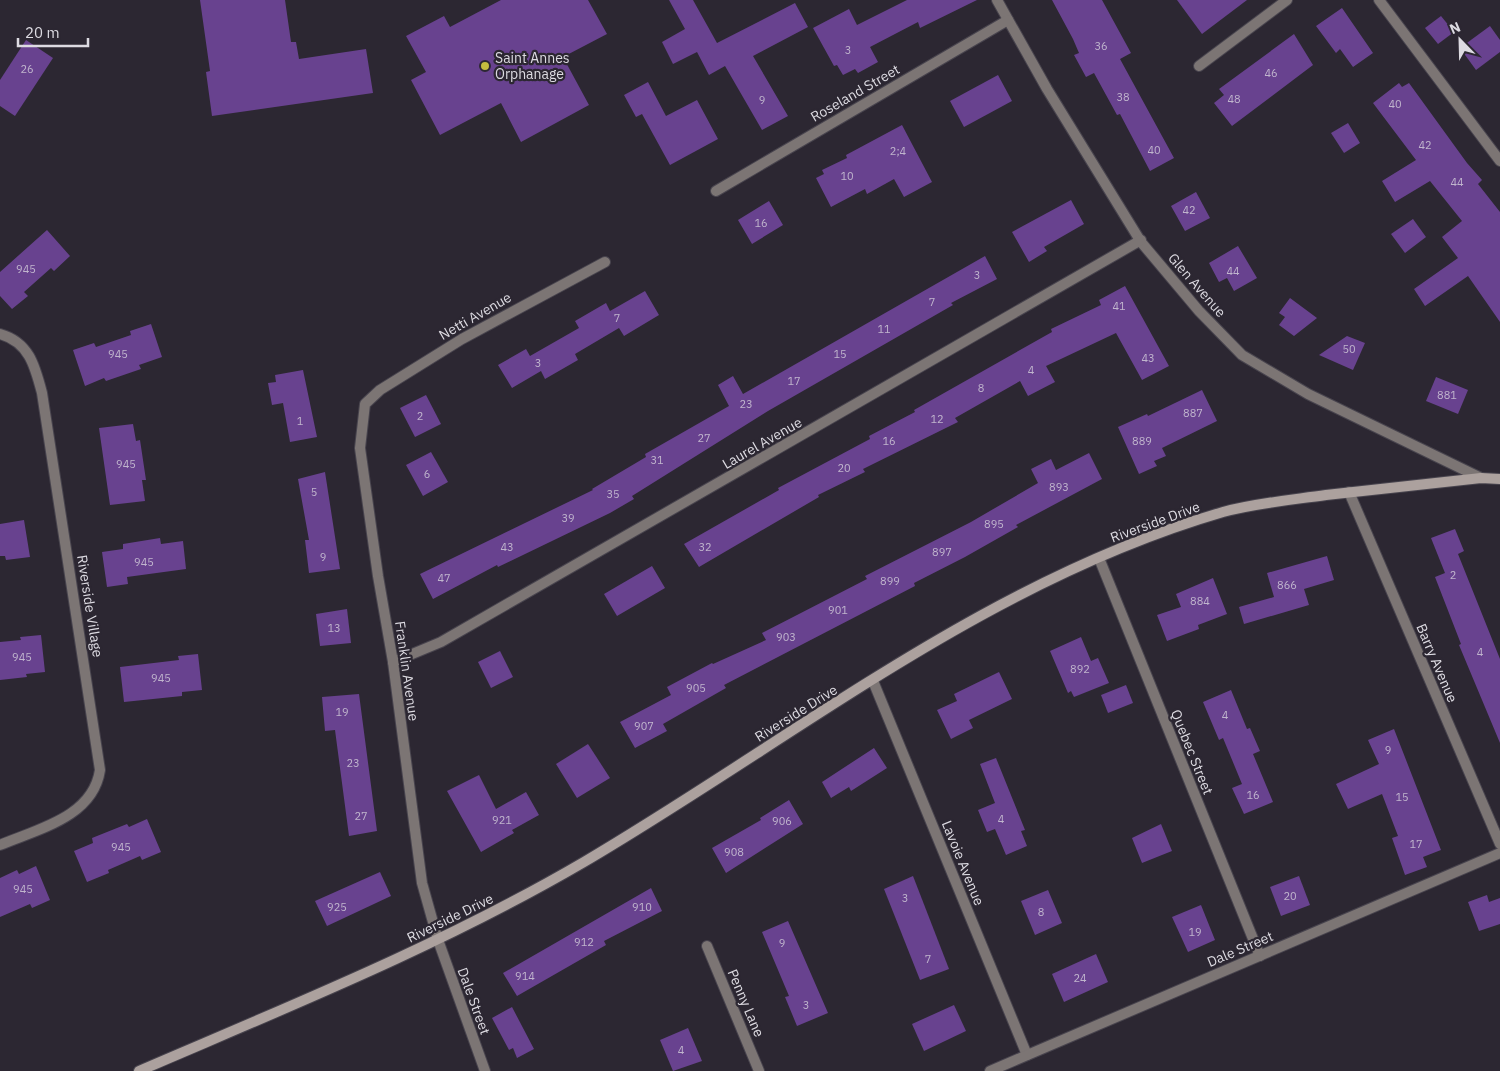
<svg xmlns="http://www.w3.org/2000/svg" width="1500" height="1071" viewBox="0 0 1500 1071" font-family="'IBM Plex Sans',sans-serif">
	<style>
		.building { fill: #68428f }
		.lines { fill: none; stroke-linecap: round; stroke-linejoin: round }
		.minor-casing { stroke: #48444e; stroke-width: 12 }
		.secondary-casing { stroke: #48444e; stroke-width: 12 }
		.minor { stroke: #7c7574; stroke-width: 10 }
		.secondary { stroke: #aca19e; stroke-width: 10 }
		.poi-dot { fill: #c4bc3e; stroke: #2c2732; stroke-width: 2 }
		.labels { text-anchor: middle; stroke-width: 4.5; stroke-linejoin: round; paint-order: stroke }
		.number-label { font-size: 11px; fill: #c0b5cd }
		.poi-label { font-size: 14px; fill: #dddbe2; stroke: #2c2732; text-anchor: start }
		.street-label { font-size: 14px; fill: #dddbe2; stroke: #2c2732 }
	</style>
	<rect width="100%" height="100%" fill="#2c2732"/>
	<g class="building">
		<path d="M200,0h85l6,42h5l3,17 67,-10 7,44 -161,23 -6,-44 4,-1z"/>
		<path d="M501,0h87l19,34 -44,23 26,48 -68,37 -20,-39 -61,32 -29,-55 15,-8 -20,-36 38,-20 6,11z"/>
		<path d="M669,0h24l24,43 78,-40 13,24 -55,29 35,60 -26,14 -37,-64 -16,9 -12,-23 -24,12 -11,-22 23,-13z"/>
		<path d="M907,0h70l-57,28 -2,-6 -48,25 8,15 -20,11 -3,-4 -12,6 -6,-10 -3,1 -21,-38 36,-19 8,16z"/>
		<path d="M1052,0h50l29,53 -11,6 54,99 -24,13 -30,-57 -3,1 -23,-42 -8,4 -12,-22 5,-2 -6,-14z"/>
		<path d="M1177,0h70l-45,34z"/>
		<path d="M1342,8l31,45 -20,14 -13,-18 -4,4 -20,-27z"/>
		<path d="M1441,16l13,16 -16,12 -13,-16z"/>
		<path d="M1490,26l10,14v12l-24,18 -16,-22z"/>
		<path d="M1294,34l19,31 -81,61 -18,-23 10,-8 -5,-6z"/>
		<path d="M26,40l27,18 -38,58 -15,-10v-26z"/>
		<path d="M998,75l14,26 -48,26 -14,-26z"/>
		<path d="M648,82l18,34 31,-16 21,39 -48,26 -28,-51 -6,3 -12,-22z"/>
		<path d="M1399,83l3,4 7,-4 58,80 15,17 -4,4 22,28v110l-32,-46 -43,30 -11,-17 44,-31 -16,-21 20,-16 -32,-40 -35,21 -13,-21 34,-21 -43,-57z"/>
		<path d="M1348,123l12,20 -16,10 -13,-20z"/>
		<path d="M902,125l30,57 -28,15 -10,-18 -27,15 -2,-5 -34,18 -15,-29 8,-4 -2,-4 25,-12 -1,-3z"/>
		<path d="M1196,192l14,26 -25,13 -14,-25z"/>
		<path d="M1071,200l13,24 -40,23 3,4 -18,11 -17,-30z"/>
		<path d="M769,201l14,24 -31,19 -14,-24z"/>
		<path d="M1413,219l13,18 -21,16 -14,-19z"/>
		<path d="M47,230l23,26 -16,15 -3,-3 -27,24 4,4 -16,13 -12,-13v-24z"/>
		<path d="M1238,246l19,32 -23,13 -7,-13 -8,4 -10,-19z"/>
		<path d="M985,256l12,23 -46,24 2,2 -185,106 -136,85 2,3 -24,14 -112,54 -1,-2 -64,34 -13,-25 173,-84 -1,-1 54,-32 -1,-3 84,-48 -11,-21 15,-9 10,18z"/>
		<path d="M1125,286l44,80 -27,14 -26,-47 -70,33 9,16 -27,14 -8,-15 -65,37 3,4 -95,47 2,3 -47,23 1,2 -120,70 -15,-23 95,-54 -1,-2 92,-49 -1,-3 46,-24 -1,-2 138,-78 -1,-3 50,-24 -2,-5z"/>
		<path d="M645,291l14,24 -35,21 -5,-8 -44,26 3,6 -33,19 -4,-8 -29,17 -14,-23 28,-16 4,7 49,-28 -4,-7 31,-18 4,8z"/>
		<path d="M1290,298l27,20 -23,18 -15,-11 6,-8 -6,-4z"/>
		<path d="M151,324l11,33 -23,8 2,4 -35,12 -2,-3 -19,8 -12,-36 21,-7 2,4 35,-12 -1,-4z"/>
		<path d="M1347,336l18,7 -12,27 -34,-15z"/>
		<path d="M303,370l14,67 -27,5 -7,-39 -11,2 -4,-22 8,-1 -1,-7z"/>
		<path d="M1436,377l32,13 -10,24 -32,-13z"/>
		<path d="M1202,390l15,31 -55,27 4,8 -12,5 3,5 -18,8 -21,-47 29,-13 1,2z"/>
		<path d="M426,395l15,29 -26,13 -15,-29z"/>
		<path d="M133,424l3,17 4,-1 6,40h-4l3,21 -35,4 -11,-77z"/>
		<path d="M431,452l17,30 -25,14 -17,-31z"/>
		<path d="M1089,453l13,26 -86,46 2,2 -53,30 -51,26 1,3 -191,99 2,3 -63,36 4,7 -32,17 -15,-26 51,-27 -4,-8 45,-24 1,1 53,-24 -4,-7 105,-54 -2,-3 106,-54 67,-39 -7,-14 20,-10 5,11z"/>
		<path d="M325,472l15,97 -31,4 -4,-33h4l-11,-61z"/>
		<path d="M24,520l6,37 -24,3 -1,-4h-5v-32z"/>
		<path d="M1455,529l9,22 -6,3 42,105v84l-41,-98 2,-1 -26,-67 10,-4 -14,-35z"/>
		<path d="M160,538l1,6 22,-3 3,28 -59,8 1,7 -21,3 -5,-35 21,-3v-5z"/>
		<path d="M1327,556l7,24 -30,9 5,16 -65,19 -5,-17 35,-10 -7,-24z"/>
		<path d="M652,566l13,22 -48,28 -13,-22z"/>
		<path d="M1213,578l14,36 -29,11 1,4 -32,12 -10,-26 24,-8 -5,-13z"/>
		<path d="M347,609l4,34 -31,3 -4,-32z"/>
		<path d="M41,635l4,37 -19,2 1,3 -27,3v-38l21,-2 -1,-3z"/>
		<path d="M1081,637l10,24 7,-3 11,25 -35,14 -3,-6 -3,2 -18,-42z"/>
		<path d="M500,651l13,26 -22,11 -13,-26z"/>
		<path d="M198,654l4,36 -20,2v4l-58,6 -4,-35 59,-7 -1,-4z"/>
		<path d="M999,672l13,27 -43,21 4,8 -22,11 -14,-29 20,-9 -3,-7z"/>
		<path d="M1126,685l7,18 -25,10 -7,-18z"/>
		<path d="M1231,690l16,39 3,-1 10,23 -7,3 20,48 -29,12 -12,-26 10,-4 -19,-46 -4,2 -16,-38z"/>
		<path d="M359,694l18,137 -28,5 -14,-106 -10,1 -3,-34z"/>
		<path d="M1394,729l47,121 -18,7 4,10 -22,8 -13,-37 6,-2 -16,-42 -34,15 -12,-25 43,-20 -11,-24z"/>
		<path d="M588,744l22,34 -33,20 -21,-34z"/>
		<path d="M874,748l13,20 -36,23 -2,-4 -18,11 -9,-16z"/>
		<path d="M996,758l29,72 -4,1 6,15 -21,9 -11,-26 -8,3 -9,-22 17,-7 -15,-39z"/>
		<path d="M479,775l17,34 30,-17 13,23 -27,15 2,3 -33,19 -34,-61z"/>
		<path d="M789,800l14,24 -77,49 -14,-25 49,-28 -1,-2z"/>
		<path d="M147,819l14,33 -19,8 -2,-4 -32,14 1,3 -22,9 -13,-31 19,-8 -1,-5 35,-14 2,3z"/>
		<path d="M1161,824l11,27 -30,12 -10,-25z"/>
		<path d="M36,866l14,34 -18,8 -2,-4 -30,13v-39l17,-8 2,4z"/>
		<path d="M380,872l11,24 -64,30 -12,-25z"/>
		<path d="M913,876l36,93 -29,11 -36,-91z"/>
		<path d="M1299,876l11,29 -29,11 -11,-29z"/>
		<path d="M651,888l11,23 -58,30 2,4 -89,51 -14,-23z"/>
		<path d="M1048,890l14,33 -27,12 -14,-34z"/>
		<path d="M1487,895l2,7 11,-4v26l-21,7 -11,-29z"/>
		<path d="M1201,905l14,35 -27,12 -16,-35z"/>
		<path d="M788,921l40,92 -31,13 -12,-29 4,-1 -27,-64z"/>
		<path d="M1096,954l12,28 -44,20 -12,-28z"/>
		<path d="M954,1005l12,26 -42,20 -12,-27z"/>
		<path d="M512,1007l22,42 -17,9 -4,-10 -4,2 -17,-32z"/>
		<path d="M688,1028l14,33 -29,10 -13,-31z"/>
	</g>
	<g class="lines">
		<g class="minor-casing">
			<g id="minor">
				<path d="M997,0l50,89 94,153 58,69 43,44 66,39 173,84"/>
				<path d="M1379,0l121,161"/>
				<path d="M1199,66l88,-66"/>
				<path d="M716,191l292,-171"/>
				<path d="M0,334c29,8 35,32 42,59l58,377c-7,47 -62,59 -100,75"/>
				<path d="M1349,492l151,352"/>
				<path d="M1099,558l161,398"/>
				<path d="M393,662l48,-20 700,-402"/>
				<path d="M873,681l154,374"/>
				<path d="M707,946l52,125"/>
				<path d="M485,1071l-47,-131 -16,-57 -29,-221 -15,-86 -18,-128 5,-44 15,-14 82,-51 143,-77"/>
				<path d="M990,1071l510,-218"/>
			</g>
		</g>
		<g class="secondary-casing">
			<path id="secondary" d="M139,1071c151,-65 303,-126 445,-209 209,-123 402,-281 639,-350 33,-9 68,-12 103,-17 51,-6 103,-11 155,-17l19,1"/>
		</g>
		<use href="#minor" class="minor"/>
		<use href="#secondary" class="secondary"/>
	</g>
	<circle class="poi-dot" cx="485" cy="66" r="5"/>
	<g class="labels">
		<g class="number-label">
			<text x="1101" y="50">36</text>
			<text x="848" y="54">3</text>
			<text x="27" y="73">26</text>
			<text x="1271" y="77">46</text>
			<text x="1123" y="101">38</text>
			<text x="1234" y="103">48</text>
			<text x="762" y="104">9</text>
			<text x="1395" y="108">40</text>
			<text x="1425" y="149">42</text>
			<text x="1154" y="154">40</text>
			<text x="898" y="155">2;4</text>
			<text x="847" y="180">10</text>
			<text x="1457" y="186">44</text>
			<text x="1189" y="214">42</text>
			<text x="761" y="227">16</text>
			<text x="26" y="273">945</text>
			<text x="1233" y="275">44</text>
			<text x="977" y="279">3</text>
			<text x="932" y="306">7</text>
			<text x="1119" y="310">41</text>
			<text x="617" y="322">7</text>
			<text x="884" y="333">11</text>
			<text x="1349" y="353">50</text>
			<text x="118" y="358">945</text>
			<text x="840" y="358">15</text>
			<text x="1148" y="362">43</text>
			<text x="538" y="367">3</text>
			<text x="1031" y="374">4</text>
			<text x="794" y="385">17</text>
			<text x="981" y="392">8</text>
			<text x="1447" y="399">881</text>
			<text x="746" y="408">23</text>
			<text x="1193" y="417">887</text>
			<text x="420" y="420">2</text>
			<text x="937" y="423">12</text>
			<text x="300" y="425">1</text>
			<text x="704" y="442">27</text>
			<text x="889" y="445">16</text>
			<text x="1142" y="445">889</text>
			<text x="657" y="464">31</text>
			<text x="126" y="468">945</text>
			<text x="844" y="472">20</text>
			<text x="427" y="478">6</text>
			<text x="1059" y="491">893</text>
			<text x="314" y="496">5</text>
			<text x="613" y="498">35</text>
			<text x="568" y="522">39</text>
			<text x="994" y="528">895</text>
			<text x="507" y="551">43</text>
			<text x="705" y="551">32</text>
			<text x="942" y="556">897</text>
			<text x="323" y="561">9</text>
			<text x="144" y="566">945</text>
			<text x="1453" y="579">2</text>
			<text x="444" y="582">47</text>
			<text x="890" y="585">899</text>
			<text x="1287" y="589">866</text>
			<text x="1200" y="605">884</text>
			<text x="838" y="614">901</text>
			<text x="334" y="632">13</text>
			<text x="786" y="641">903</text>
			<text x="1480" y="656">4</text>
			<text x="22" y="661">945</text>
			<text x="1080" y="673">892</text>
			<text x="161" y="682">945</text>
			<text x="696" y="692">905</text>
			<text x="342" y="716">19</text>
			<text x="1225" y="719">4</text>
			<text x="644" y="730">907</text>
			<text x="1388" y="754">9</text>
			<text x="353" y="767">23</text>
			<text x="1253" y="799">16</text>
			<text x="1402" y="801">15</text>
			<text x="361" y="820">27</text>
			<text x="1001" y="823">4</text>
			<text x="502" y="824">921</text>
			<text x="782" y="825">906</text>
			<text x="1416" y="848">17</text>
			<text x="121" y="851">945</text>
			<text x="734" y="856">908</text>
			<text x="23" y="893">945</text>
			<text x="1290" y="900">20</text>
			<text x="905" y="902">3</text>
			<text x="337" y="911">925</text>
			<text x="642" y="911">910</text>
			<text x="1041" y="916">8</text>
			<text x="1195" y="936">19</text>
			<text x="584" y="946">912</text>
			<text x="782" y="947">9</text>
			<text x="928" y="963">7</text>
			<text x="525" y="980">914</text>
			<text x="1080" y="982">24</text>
			<text x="806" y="1009">3</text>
			<text x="681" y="1054">4</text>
		</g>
		<g class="poi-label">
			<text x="495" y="63">Saint Annes<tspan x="495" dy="16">Orphanage</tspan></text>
		</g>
		<g class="street-label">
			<text transform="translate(855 93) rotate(-30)" y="5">Roseland Street</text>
			<text transform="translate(1197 285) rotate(49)" y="5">Glen Avenue</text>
			<text transform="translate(475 316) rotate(-30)" y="5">Netti Avenue</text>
			<text transform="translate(762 443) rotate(-30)" y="5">Laurel Avenue</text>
			<text transform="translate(1155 522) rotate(-20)" y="5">Riverside Drive</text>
			<text transform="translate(90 606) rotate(81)" y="5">Riverside Village</text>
			<text transform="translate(1437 663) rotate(67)" y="5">Barry Avenue</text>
			<text transform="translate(407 671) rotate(82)" y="5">Franklin Avenue</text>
			<text transform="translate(796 713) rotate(-32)" y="5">Riverside Drive</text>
			<text transform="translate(1192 752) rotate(68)" y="5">Quebec Street</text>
			<text transform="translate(963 863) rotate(68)" y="5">Lavoie Avenue</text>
			<text transform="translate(450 918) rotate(-26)" y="5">Riverside Drive</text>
			<text transform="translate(1240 949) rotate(-23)" y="5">Dale Street</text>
			<text transform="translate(474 1001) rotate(70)" y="5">Dale Street</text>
			<text transform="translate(746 1003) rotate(67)" y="5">Penny Lane</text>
		</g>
	</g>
	<g transform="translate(1460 40) rotate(337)" stroke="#2c2732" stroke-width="4" paint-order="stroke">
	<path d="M0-4L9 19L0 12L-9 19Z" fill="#dddbe2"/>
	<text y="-8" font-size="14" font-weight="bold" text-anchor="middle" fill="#dddbe2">N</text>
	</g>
	<path d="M18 38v8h70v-8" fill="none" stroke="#dddbe2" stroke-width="2.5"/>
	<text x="25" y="38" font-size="15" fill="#dddbe2" stroke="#2c2732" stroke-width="4" paint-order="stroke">20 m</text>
</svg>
